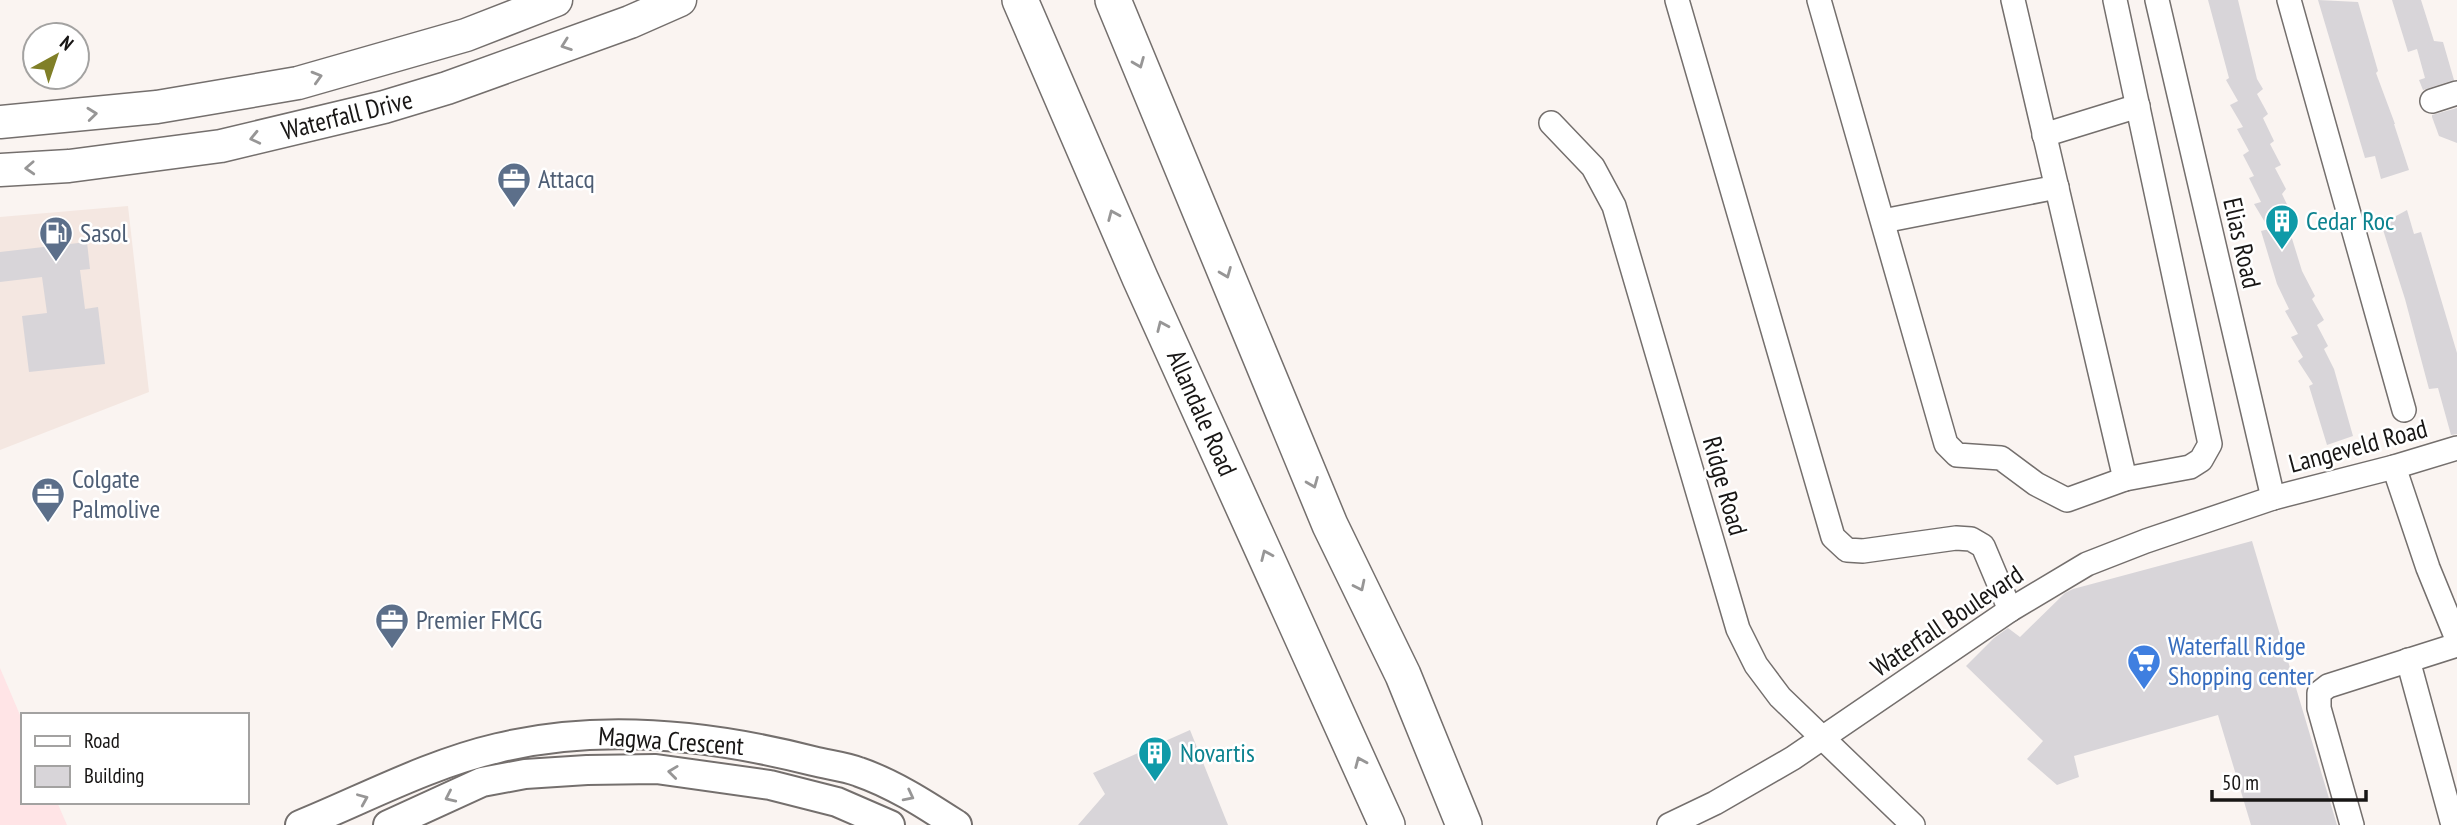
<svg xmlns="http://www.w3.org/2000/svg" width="2457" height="825" viewBox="0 0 2457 825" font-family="'PT Sans Narrow',sans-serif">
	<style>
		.built { fill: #f4e7e1 }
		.medical { fill: #ffe4e6 }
		.building { fill: #d8d5d9 }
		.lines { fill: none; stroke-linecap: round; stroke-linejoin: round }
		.minor-casing { stroke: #746f6d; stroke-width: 26 }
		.tertiary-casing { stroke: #746f6d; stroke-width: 32 }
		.secondary-casing { stroke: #746f6d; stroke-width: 35 }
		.primary-casing { stroke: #746f6d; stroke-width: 38 }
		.minor { stroke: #fff; stroke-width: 23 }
		.tertiary { stroke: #fff; stroke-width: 28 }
		.secondary { stroke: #fff; stroke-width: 32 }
		.primary { stroke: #fff; stroke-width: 35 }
		.oneway { stroke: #979696 }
		.labels { text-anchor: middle; stroke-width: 5; stroke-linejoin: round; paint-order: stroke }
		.street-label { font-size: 26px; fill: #181615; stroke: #fff }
		.service-label { font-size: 26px; fill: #4e5e75; stroke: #fff; text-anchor: start }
		.culture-label { font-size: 26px; fill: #0d838f; stroke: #fff; text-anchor: start }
		.shop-label { font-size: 26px; fill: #366cbe; stroke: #fff; text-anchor: start }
	</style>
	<rect width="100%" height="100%" fill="#faf4f1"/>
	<path class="built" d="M128,206l21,186 -149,58v-233z"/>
	<path class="medical" d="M0,668l23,54v80h34l10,23h-67z"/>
	<g class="building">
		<path d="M2208,0h30l19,79 6,10 -6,5 11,20 -5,4 11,23 -4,3 11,21 -6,3 11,21 -4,5 10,21 -6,4 16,52 13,25 -3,3 12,21 -7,5 11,21 -4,3 10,20 19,67 -26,9 -18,-59 4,-2 -15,-23 5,-4 -12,-20 7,-3 -13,-23 4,-2 -12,-25 -16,-53 8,-2 -15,-25 7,-2 -12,-24 5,-2 -11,-21 6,-4 -12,-22 6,-2 -13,-22 8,-4 -12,-21 3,-2z"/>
		<path d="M2318,0l40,2 20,69 -2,2 19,51h-1l15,46 -28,9 -6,-23 -10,2z"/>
		<path d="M2392,0h29l13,41 9,1 11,38 -31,10 -4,-10 6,-2 -8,-29 -9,3z"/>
		<path d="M2457,108v35l-18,-7 -7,-19v-2z"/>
		<path d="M2407,210l7,24 7,-2 36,121v81l-6,1 -13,-47 -9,1 -24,-90 -26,-82 17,-1z"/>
		<path d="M87,242l3,27 -10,1 5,39 13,-2 7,57 -76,8 -7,-56 25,-3 -5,-36 -42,5v-30z"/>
		<path d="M2252,541l85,284h-86l-33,-110 -144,41 5,21 -22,8 -30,-26 16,-18 -77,-75 28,-28 14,-10 12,9 45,-44 8,-4z"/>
		<path d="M1190,730l38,95h-150l27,-31 -12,-21z"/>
	</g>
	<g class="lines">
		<g class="minor-casing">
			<g id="minor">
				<path d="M1677,0l156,537 14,13 16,1 93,-13 15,1 12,7 27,64"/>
				<path d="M1819,0l127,444 11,11 44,3 35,26 31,16 58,-21 -112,-479"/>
				<path d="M2115,0l95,444 -9,16 -11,7 -65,12"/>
				<path d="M2157,0l116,498"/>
				<path d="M2289,0l115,410"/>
				<path d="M2432,101l25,-8"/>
				<path d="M1551,123l42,44 21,39 124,423 18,36 24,32 133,128"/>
				<path d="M2044,135l94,-29"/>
				<path d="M1883,221l174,-34"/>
				<path d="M2394,467l34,101 29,71"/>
				<path d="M2408,660l45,165"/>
				<path d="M1669,825l46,-22 78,-45 217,-148 77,-46 59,-23 127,-43 121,-31 63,-19"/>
				<path d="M2352,825l-33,-117v-15l9,-7 129,-41"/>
			</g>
		</g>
		<g class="tertiary-casing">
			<g id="tertiary">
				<path d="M300,825c64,-26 129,-61 198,-77 103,-25 213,-13 315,13 15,4 31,5 46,11 35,12 67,33 98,53"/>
				<path d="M388,825l94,-43 43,-8 62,-4 69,-1 114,16 67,17 53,23"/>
			</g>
		</g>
		<g class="secondary-casing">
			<g id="secondary">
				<path d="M0,122l157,-15 141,-24 168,-48 90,-35"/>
				<path d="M0,170l69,-4 152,-20 163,-39 63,-19 183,-66 50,-22"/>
			</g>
		</g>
		<g class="primary-casing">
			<g id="primary">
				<path d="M1020,0l120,278 247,547"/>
				<path d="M1113,0l217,525 73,150 61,150"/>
			</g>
		</g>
		<use href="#minor" class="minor"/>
		<use href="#tertiary" class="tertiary"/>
		<use href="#secondary" class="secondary"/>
		<use href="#primary" class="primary"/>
	</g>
	<defs><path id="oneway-chevron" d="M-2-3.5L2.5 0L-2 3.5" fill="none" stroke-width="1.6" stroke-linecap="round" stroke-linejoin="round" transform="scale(1.75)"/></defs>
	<g class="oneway">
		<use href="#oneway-chevron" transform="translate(566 45) rotate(160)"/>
		<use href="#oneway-chevron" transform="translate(1139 63) rotate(68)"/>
		<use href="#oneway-chevron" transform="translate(317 77) rotate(-16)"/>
		<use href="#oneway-chevron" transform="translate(92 114) rotate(-6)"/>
		<use href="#oneway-chevron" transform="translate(255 138) rotate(167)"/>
		<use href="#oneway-chevron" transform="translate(30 168) rotate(177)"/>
		<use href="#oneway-chevron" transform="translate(1113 215) rotate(-113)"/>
		<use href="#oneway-chevron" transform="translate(1226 273) rotate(68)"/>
		<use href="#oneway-chevron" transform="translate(1162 326) rotate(-114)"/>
		<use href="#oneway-chevron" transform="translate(1313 483) rotate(68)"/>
		<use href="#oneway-chevron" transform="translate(1266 555) rotate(-114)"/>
		<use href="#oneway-chevron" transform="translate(1360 586) rotate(64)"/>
		<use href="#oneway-chevron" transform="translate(1360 762) rotate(-113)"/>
		<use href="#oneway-chevron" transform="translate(673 772) rotate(-173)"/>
		<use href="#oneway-chevron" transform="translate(909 796) rotate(27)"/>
		<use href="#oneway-chevron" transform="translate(450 797) rotate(155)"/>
		<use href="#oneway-chevron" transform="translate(363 799) rotate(-23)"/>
	</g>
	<defs>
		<g id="office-pin" transform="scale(1.75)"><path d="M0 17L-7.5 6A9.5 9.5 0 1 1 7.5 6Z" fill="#5c6f8a" stroke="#fff"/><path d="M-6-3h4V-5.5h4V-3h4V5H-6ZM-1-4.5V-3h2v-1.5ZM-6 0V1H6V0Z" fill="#fff"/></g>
		<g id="building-pin" transform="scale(1.75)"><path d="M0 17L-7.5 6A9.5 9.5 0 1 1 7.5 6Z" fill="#0f9aa8" stroke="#fff"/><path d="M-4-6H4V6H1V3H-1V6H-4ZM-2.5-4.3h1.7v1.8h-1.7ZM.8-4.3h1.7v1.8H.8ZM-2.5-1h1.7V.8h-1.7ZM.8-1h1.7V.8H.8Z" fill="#fff"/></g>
		<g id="fuel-pin" transform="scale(1.75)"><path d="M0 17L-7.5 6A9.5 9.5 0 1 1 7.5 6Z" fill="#5c6f8a" stroke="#fff"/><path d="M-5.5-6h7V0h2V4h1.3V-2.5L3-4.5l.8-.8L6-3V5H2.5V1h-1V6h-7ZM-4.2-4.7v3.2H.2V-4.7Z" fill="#fff"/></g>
		<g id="supermarket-pin" transform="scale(1.75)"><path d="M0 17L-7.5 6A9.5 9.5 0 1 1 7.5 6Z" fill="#3f7fe0" stroke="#fff"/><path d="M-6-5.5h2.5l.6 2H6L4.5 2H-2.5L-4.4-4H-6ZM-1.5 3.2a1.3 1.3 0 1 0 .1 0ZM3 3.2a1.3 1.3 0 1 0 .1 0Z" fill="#fff"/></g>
	</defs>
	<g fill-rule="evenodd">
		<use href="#office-pin" x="514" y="179"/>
		<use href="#building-pin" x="2282" y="221"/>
		<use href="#fuel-pin" x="56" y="233"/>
		<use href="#office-pin" x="48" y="494"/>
		<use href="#office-pin" x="392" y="620"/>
		<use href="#supermarket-pin" x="2144" y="661"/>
		<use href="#building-pin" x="1155" y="753"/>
	</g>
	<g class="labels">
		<g class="street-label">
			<text transform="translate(347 115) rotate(-14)" y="9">Waterfall Drive</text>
			<text transform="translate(2242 243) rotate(77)" y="9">Elias Road</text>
			<text transform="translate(1202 413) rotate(66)" y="9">Allandale Road</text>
			<text transform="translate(2358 446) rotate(-15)" y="9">Langeveld Road</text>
			<text transform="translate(1725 486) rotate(74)" y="9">Ridge Road</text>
			<text transform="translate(1947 621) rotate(-34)" y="9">Waterfall Boulevard</text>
			<text transform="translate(671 741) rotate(4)" y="9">Magwa Crescent</text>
		</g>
		<g class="service-label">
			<text x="538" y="188">Attacq</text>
			<text x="80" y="242">Sasol</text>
			<text x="72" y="488">Colgate<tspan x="72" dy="30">Palmolive</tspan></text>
			<text x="416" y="629">Premier FMCG</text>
		</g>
		<g class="culture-label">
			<text x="2306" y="230">Cedar Roc</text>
			<text x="1180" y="762">Novartis</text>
		</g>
		<g class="shop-label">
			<text x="2168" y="655">Waterfall Ridge<tspan x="2168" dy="30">Shopping center</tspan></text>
		</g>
	</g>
	<rect x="21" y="713" width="228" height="91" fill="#ffffff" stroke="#a3a2a1" stroke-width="2"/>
	<rect x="35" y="736" width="35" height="10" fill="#ffffff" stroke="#a3a2a1" stroke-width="2"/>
	<text x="84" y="748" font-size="21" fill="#181615">Road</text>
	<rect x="35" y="766" width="35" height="21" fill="#d8d5d9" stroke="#a3a2a1" stroke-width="2"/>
	<text x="84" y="783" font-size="21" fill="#181615">Building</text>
	<g transform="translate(56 56) rotate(40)"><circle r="33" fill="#ffffff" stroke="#a3a2a1" stroke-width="2"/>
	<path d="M0-5L12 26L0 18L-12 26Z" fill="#807f27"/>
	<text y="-10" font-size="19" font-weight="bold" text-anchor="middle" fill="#181615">N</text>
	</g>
	<path d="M2212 790v10h154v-10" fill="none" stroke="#181615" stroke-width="3.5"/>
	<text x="2222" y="790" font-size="21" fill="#181615" stroke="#ffffff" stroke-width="5" paint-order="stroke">50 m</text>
</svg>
